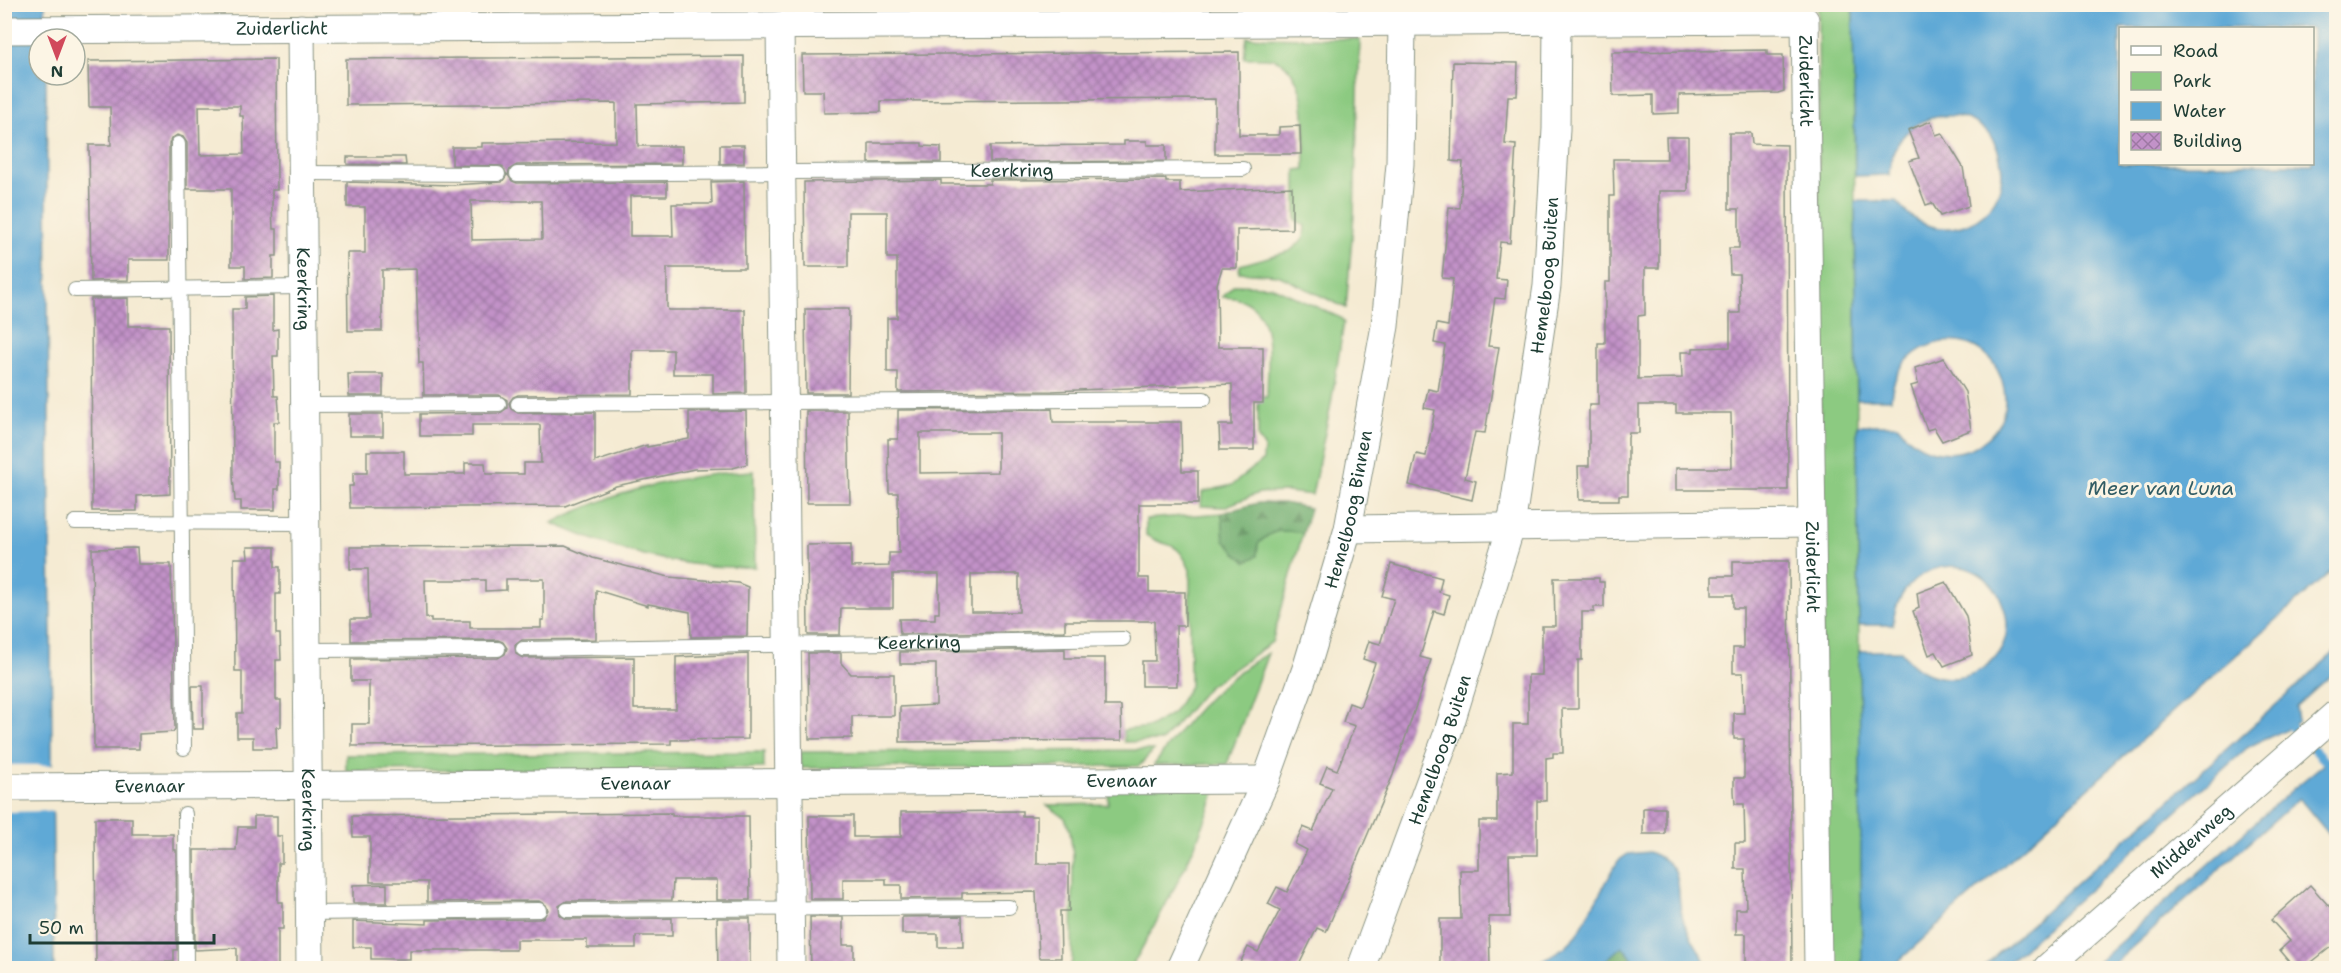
<svg xmlns="http://www.w3.org/2000/svg" width="2341" height="973" viewBox="0 0 2341 973" font-family="'Shantell Sans',sans-serif">
	<style>
		.green { fill: #8cca81; stroke: #56845a; stroke-width: 1.5 }
		.forest { fill: url(#forest-firs); stroke: #487652; stroke-width: 1.5 }
		.water { fill: #5ea9d6; stroke: #3e7385; stroke-width: 1.5; fill-rule: evenodd }
		.pier { fill: #f5ebd3 }
		.lines { fill: none; stroke-linecap: round; stroke-linejoin: round }
		.stream { stroke: #5ea9d6; stroke-width: 8 }
		.building { fill: url(#building-cross-hatch); fill-rule: evenodd }
		.service-casing { stroke: #8a9484; stroke-width: 16 }
		.minor-casing { stroke: #8a9484; stroke-width: 29 }
		.service { stroke: #fff; stroke-width: 14 }
		.minor { stroke: #fff; stroke-width: 27 }
		.labels { text-anchor: middle; stroke-width: 6; stroke-linejoin: round; paint-order: stroke }
		.street-label { font-size: 18px; fill: #1f3d34; stroke: #fcf5e5 }
		.water-label { font-size: 20px; font-style: italic; fill: #325d65; stroke: #fcf5e5 }
	</style>
	<defs>
		<pattern id="forest-firs" width="22" height="20" patternUnits="userSpaceOnUse" patternTransform="scale(1.5)"><rect width="22" height="20" fill="#71ae6f"/><path d="M5 1l3.5 6h-7zM16 11l3.5 6h-7z" fill="#5c8f5c"/></pattern>
		<pattern id="building-cross-hatch" width="8" height="8" patternUnits="userSpaceOnUse" patternTransform="scale(1.5)"><rect width="8" height="8" fill="#c292c8"/><path d="M0 0l8 8M0 8l8-8" fill="none" stroke="#9d78a3"/></pattern>
	</defs>
	<rect width="100%" height="100%" fill="#fcf5e5"/>
	<filter id="ink" filterUnits="userSpaceOnUse"><feTurbulence type="fractalNoise" baseFrequency=".0167" numOctaves="2"/><feDisplacementMap in="SourceGraphic" scale="12" xChannelSelector="R" yChannelSelector="G"/><feConvolveMatrix kernelMatrix="1 2 1 2 8 2 1 2 1" color-interpolation-filters="sRGB"/></filter>
	<filter id="wash" filterUnits="userSpaceOnUse"><feTurbulence type="fractalNoise" baseFrequency=".008" numOctaves="4" result="noise"/><feDisplacementMap in="SourceGraphic" scale="24" xChannelSelector="R" yChannelSelector="G"/><feGaussianBlur stdDeviation="1.35" result="paint"/><feColorMatrix in="noise" values="0 0 0 0 0 0 0 0 0 0 0 0 0 0 0 0 0 1.4 0 .05"/><feComposite in="paint" operator="in"/></filter>
	<g filter="url(#wash)">
		<rect width="100%" height="100%" fill="#f5ebd3"/>
		<g class="green">
			<path d="M1542,5h311l9,963h-38l-6,-963z"/>
			<path d="M1247,37l113,2 -6,175 -8,94 -68,-33 -39,-3 1,-7 50,-14 14,-13 1,-12 -9,-6v-50l9,-1c-1,-31 7,-100 -32,-110 -9,-2 -20,-1 -29,-1z"/>
			<path d="M1234,285l37,1 70,32 3,4 -13,82 -19,91 -25,-3 -28,1 -35,14 -23,-1 1,-14 30,-7 31,-25 1,-13 -6,-9v-41h9c0,-41 13,-100 -45,-100z"/>
			<path d="M754,471l1,96c-69,3 -140,-16 -203,-44 64,-33 130,-49 202,-52z"/>
			<path d="M1222,513l2,28 34,3c15,-16 23,-14 45,-11l-31,109 -64,45 -46,54 -38,1 -1,-12 27,-3 23,-14 17,-27v-116c-14,-33 -21,-20 -44,-35v-16z"/>
			<path d="M1268,653l-41,111 -73,1c31,-44 66,-86 114,-112z"/>
			<path d="M1154,750l-15,16 -339,2v-16z"/>
			<path d="M764,752v16l-418,3v-16z"/>
			<path d="M1217,786c-19,64 -54,124 -86,182h-62l3,-7 1,-105 -3,-25 -5,-13 -18,-13 61,-1 1,-17z"/>
		</g>
		<g class="forest">
			<path d="M1258,503h25l27,5 -7,25c-22,-3 -30,-5 -45,11l-1,12 -11,6 -22,-21 -2,-28z"/>
			<path d="M1622,946l19,22h-44z"/>
		</g>
		<g class="water">
			<path d="M45,4l1,35h-7v36h7l8,893h-49l-1,-963z"/>
			<path d="M1853,5h483v562l-156,138 -289,263h-29l-3,-317h42c38,56 125,17 102,-46 -22,-63 -106,-44 -110,20h-34l-2,-200h41c38,56 124,20 104,-44 -20,-63 -107,-46 -111,18h-34l-2,-198h42c36,54 118,21 103,-43 -14,-63 -108,-54 -111,17l-34,1zM2120,28h192v136h-192z"/>
			<path d="M2336,651v20l-40,36 2,14c-15,13 -32,16 -51,27l-245,220h-20z"/>
			<path d="M2336,754v89l-37,-45 -190,170h-18l202,-179z"/>
			<path d="M1649,852c42,16 23,36 35,70 6,16 17,30 24,46h-67l-19,-22 -25,22h-67l35,-21 12,-12 41,-74 10,-7z"/>
		</g>
		<path class="pier" d="M5,765h49l1,46 -51,1z"/>
		<g class="lines">
			<path class="stream" d="M2291,727l35,35"/>
		</g>
		<g id="blocks">
			<g class="building">
				<path d="M1767,50v5h16l1,36 -6,2 -99,2v18l-26,1v-19l-40,1 -1,-44z"/>
				<path d="M1239,52v83h40v-8l21,-1 1,28h-86v-55l-334,2v11l-57,1 -1,-22h-20l-1,-36z"/>
				<path d="M744,56v46l-107,2 1,42h44v18l-165,1 -7,4 -2,6 4,6 5,2 150,-1v14h-37v40h43l-1,-32h40l-1,-22 33,-1 1,87h-78v39l1,3h77l1,83 -33,1v-20h-40v-24h-41v44l-114,1 -5,2 -4,6 2,6 7,4 77,-1v50l52,-17v2l42,-8v-27l57,-1 1,53 -14,4 -39,1 -50,11 -28,6 -51,20 -215,2 -1,-22h4v-13h14v-22h37v23h61v-11h20l1,11h38v-11h17l-1,-38h-68v11h-52v-22l80,-1 7,-5v-8l-8,-5h-75l-1,-32h-4l-3,-94 -34,1v61h-34l-1,-78h18v-46h-18v-25l105,3 50,-3 5,-7 -5,-9 -50,-1v-18h30v-4l134,-1v-39l-270,2v-46zM471,201h70l1,38 -70,1z"/>
				<path d="M276,59l1,131h-5v19l1,20h4v27h-4v22l-28,1v-13h-14v-77h-44v-46l-4,-6 -6,-2 -6,4 -2,5v116h-41v20l-37,1 -2,-136h22l-1,-38h-21l-1,-46zM199,106h41v10h3l1,38 -44,1z"/>
				<path d="M1453,62l65,1 -1,33h-9l-3,48 11,1 -6,98 -10,-1 -4,37 11,1 -2,19 -10,-1 -7,48 11,1 -14,86 -10,-1 -10,46 11,3 -4,19 -63,-15 7,-31 10,2 9,-46 -11,-2 4,-19 10,2 7,-46 -11,-2 3,-19 11,2 5,-47 -11,-1 7,-71 11,1 3,-46 -12,-1z"/>
				<path d="M1931,121l5,14 6,-2 21,34 6,39 -29,10 -8,-13 -6,2 -17,-44 10,-3 -11,-28z"/>
				<path d="M1729,133h22l1,11 35,1 1,345h-112v-22h56l-1,-55h-55v-8h-37v28h-10l-1,5v57h-9v5h-40l-1,-34h11v-61h9v-62h7v-61h5v-86h4l-1,-37h54l-1,-22h22v54h-29v77h-14v47l-7,1v63l44,-1 -1,-26h12v-4l37,-1v-34h10l-1,-39h-9l-1,-26h10v-39h-10z"/>
				<path d="M1124,141h23v4h19v16l-176,1v-16l134,-1z"/>
				<path d="M869,143h53v3l19,1v15l-72,1z"/>
				<path d="M720,145h24v18l-24,1z"/>
				<path d="M347,157h58l1,8 -59,-1z"/>
				<path d="M1166,179v3h14v10l112,-5v42l-55,1v38h-15l-5,16 1,63h45v56h-9v47h-34l-1,-25h13v-41l-180,7 -154,1v-20h-11v-54h10v-60h-10v-46h-39v55h-43l-1,-85 137,-2v4h49v-4z"/>
				<path d="M273,296v34l5,-1v27h-5l1,40h4l1,13v13h-5v40h5v27h-4v21h-34v-9h-6l-2,-25 -1,-167h13v-12z"/>
				<path d="M128,298v28h41l1,168 -33,2v15h-45l-1,-212z"/>
				<path d="M805,309h44l-1,84h-42z"/>
				<path d="M1944,358l21,34 6,38 -29,11 -8,-13 -7,2 -16,-44 7,-2 -3,-16z"/>
				<path d="M348,374h35v22h-34z"/>
				<path d="M1052,409l1,13h128l1,49h16v33h-59v74h10v14h36v34h-9l1,60h-35v-25h13l-1,-40h-89v10l-165,3 -1,-15h36v-6h4v-39h-46v34h-52l-1,27h-32l-1,-90 44,-1v23l38,-1v-13h10l-1,-60h-9l-1,-54h10v-29zM920,433h78v39l-78,1zM971,574h48v38h-48z"/>
				<path d="M806,411h42l2,92h-43z"/>
				<rect x="349" y="414" width="34" height="22"/>
				<path d="M565,546l28,12 76,19 69,6 10,4 -1,49 -56,1 -1,-25 -42,-8v2l-52,-16v49l-74,1 -7,5 1,9 7,4 111,-1v52h42v-52l72,-3v85l-77,1v4l-319,2v-22h17v-43h-18v-22l147,-1 7,-4 2,-6 -4,-6 -5,-2 -147,1v-22h18l-1,-50h-18v-22zM506,579h38v41h-3v8h-71v-7h-39v-3h-5l-1,-38h60v11l21,-1z"/>
				<path d="M247,547h28v20h5v27h-4v40h4l1,26h-5v40h5v27h-5l1,21h-24v-11h-16v-24h5v-42h-7l-1,-113h14z"/>
				<path d="M137,548l1,16h33l4,165 -2,3 -34,2v15h-45l-2,-200z"/>
				<path d="M1733,561h56l3,408h-46v-35h-10v-25h10l-1,-40h-10v-26h10l-1,-39h-9l-1,-13v-13h10v-39h-10v-26h10l-1,-40h-10v-25h10v-40h-10v-13h-21v-19h21z"/>
				<path d="M1391,564l51,14 -3,14 10,3 -5,19 -10,-3 -14,46 11,3 -38,115 -67,157 -9,-4 -20,41h-60l11,-22 10,5 22,-42 -12,-6 9,-17 10,5 20,-42 -12,-6 8,-17 10,4 19,-43 -12,-5 7,-17 10,4 18,-44 -12,-4 6,-19 11,4 15,-44 -12,-4 6,-18 11,3 14,-45 -12,-3z"/>
				<path d="M1554,578h45v4h5v25h-10v5h-12v48h-4v49h-16l1,44h-10v4l-7,1v43h-9v54h-28l1,62h-21l1,50h-50v-48h21l-1,-49h19v-49h18v-48l16,-1v-48h15v-49h14v-49h13z"/>
				<path d="M1946,582l20,34 6,39 -28,11 -8,-14 -7,3 -16,-44 6,-3 -2,-15z"/>
				<path d="M1065,649v9h40v48h16l1,34 -222,2v-35l36,-2v-41h-36v-12z"/>
				<path d="M808,653h33v10l10,11h43v42h-42v22l-43,1z"/>
				<path d="M192,686h11v43h-10z"/>
				<rect x="1643" y="808" width="22" height="26"/>
				<path d="M1022,811v5h15v48h32v47h-9l1,47h-22l-3,-66 -74,1v5l-61,1v-14h-15v-6h-43v20h-33l-1,-83h44v21h48v-25z"/>
				<path d="M672,813v3h77l1,84h-33v-20h-44l-1,20 -105,1 -8,5 1,9 7,4 105,-1v18h-36v12h-49v-8h-71v10h-106v9h-39v-12h-18v-26l74,3v-4l112,-1 5,-2 4,-7 -2,-5 -7,-4 -112,1v-20h-57v-45h-17l-1,-21z"/>
				<path d="M254,816h23v20h5v27h-4v39h5v27h-5v40h-41v-21l-42,2 -1,-100h42l2,-23h16z"/>
				<path d="M95,818h37v16h41v16h3l1,100h-3v12h-41v7h-37z"/>
				<path d="M387,884v19h-34v-18z"/>
				<path d="M2310,885l27,30v27l-34,27h-7l-16,-19 10,-9 -19,-21z"/>
				<path d="M962,916l1,31h-25v-13h-36v-17z"/>
				<path d="M810,917h33v28h11v24h-43z"/>
				<path d="M717,918h33v51h-32z"/>
			</g>
		</g>
	</g>
	<g filter="url(#ink)">
		<use href="#blocks" fill-opacity="0" stroke="#8a9484" stroke-width="1.5"/>
		<g class="lines">
			<g class="service-casing">
				<g id="service">
					<path d="M178,144l6,604"/>
					<path d="M302,173l196,1"/>
					<path id="s1" d="M517,174l726,-5"/>
					<path d="M75,290l229,-3"/>
					<path d="M518,404l686,-5"/>
					<path d="M305,405l194,-1"/>
					<path d="M75,522l231,1"/>
					<path id="s2" d="M523,649l600,-10"/>
					<path d="M307,650l191,-1"/>
					<path d="M185,814l1,154"/>
					<path d="M567,910l442,-3"/>
					<path d="M310,913l229,-3"/>
				</g>
			</g>
			<g class="minor-casing">
				<g id="minor">
					<path d="M780,25l11,943"/>
					<path id="s3" d="M301,28l9,940"/>
					<path id="s4" d="M4,30l1801,-10 13,948"/>
					<path d="M1348,529l462,-6"/>
					<path id="s5" d="M4,787l1262,-7"/>
					<path id="s6" d="M1180,968l86,-188 41,-114 41,-137 37,-203 15,-162 2,-142"/>
					<path id="s7" d="M1361,968l86,-233 64,-208 36,-241 9,-157 1,-108"/>
					<path id="s8" d="M2047,968l289,-254"/>
				</g>
			</g>
			<use href="#service" class="service"/>
			<use href="#minor" class="minor"/>
		</g>
	</g>
	<g class="labels">
		<g class="street-label">
			<text dy="6" stroke="none"><textPath href="#s4" startOffset="278">Zuiderlicht</textPath></text>
			<text dy="6" stroke="none"><textPath href="#s4" startOffset="1862">Zuiderlicht</textPath></text>
			<text dy="6" stroke="none"><textPath href="#s1" startOffset="495">Keerkring</textPath></text>
			<text dy="6" stroke="none"><textPath href="#s7" startOffset="720">Hemelboog Buiten</textPath></text>
			<text dy="6" stroke="none"><textPath href="#s3" startOffset="261">Keerkring</textPath></text>
			<text dy="6" stroke="none"><textPath href="#s6" startOffset="490">Hemelboog Binnen</textPath></text>
			<text dy="6" stroke="none"><textPath href="#s4" startOffset="2348">Zuiderlicht</textPath></text>
			<text dy="6" stroke="none"><textPath href="#s2" startOffset="396">Keerkring</textPath></text>
			<text dy="6" stroke="none"><textPath href="#s7" startOffset="232">Hemelboog Buiten</textPath></text>
			<text dy="6" stroke="none"><textPath href="#s5" startOffset="1118">Evenaar</textPath></text>
			<text dy="6" stroke="none"><textPath href="#s5" startOffset="632">Evenaar</textPath></text>
			<text dy="6" stroke="none"><textPath href="#s5" startOffset="146">Evenaar</textPath></text>
			<text dy="6" stroke="none"><textPath href="#s3" startOffset="782">Keerkring</textPath></text>
			<text dy="6" stroke="none"><textPath href="#s8" startOffset="192">Middenweg</textPath></text>
		</g>
		<g class="water-label">
			<text x="2161" y="495">Meer van Luna</text>
		</g>
	</g>
	<rect width="2341" height="973" fill="none" stroke="#fcf5e5" stroke-width="24"/>
	<rect x="2119" y="27" width="195" height="138" fill="#fcf5e5" stroke="#a4ab9e" stroke-width="1.5"/>
	<rect x="2131" y="46" width="30" height="9" fill="#ffffff" stroke="#a4ab9e" stroke-width="1.5"/>
	<text x="2173" y="57" font-size="18" fill="#1f3d34">Road</text>
	<rect x="2131" y="72" width="30" height="18" fill="#8cca81" stroke="#a4ab9e" stroke-width="1.5"/>
	<text x="2173" y="87" font-size="18" fill="#1f3d34">Park</text>
	<rect x="2131" y="102" width="30" height="18" fill="#5ea9d6" stroke="#a4ab9e" stroke-width="1.5"/>
	<text x="2173" y="117" font-size="18" fill="#1f3d34">Water</text>
	<rect x="2131" y="132" width="30" height="18" fill="url(#building-cross-hatch)" stroke="#a4ab9e" stroke-width="1.5"/>
	<text x="2173" y="147" font-size="18" fill="#1f3d34">Building</text>
	<g transform="translate(57 57) rotate(180)"><circle r="28" fill="#fcf5e5" stroke="#a4ab9e" stroke-width="1.5"/>
	<path d="M0-4.5L10 22L0 15L-10 22Z" fill="#d1495b"/>
	<text y="-9" font-size="16" font-weight="bold" text-anchor="middle" fill="#1f3d34">N</text>
	</g>
	<path d="M30 934v9h184v-9" fill="none" stroke="#1f3d34" stroke-width="3"/>
	<text x="39" y="934" font-size="18" fill="#1f3d34" stroke="#fcf5e5" stroke-width="4.5" paint-order="stroke">50 m</text>
</svg>
